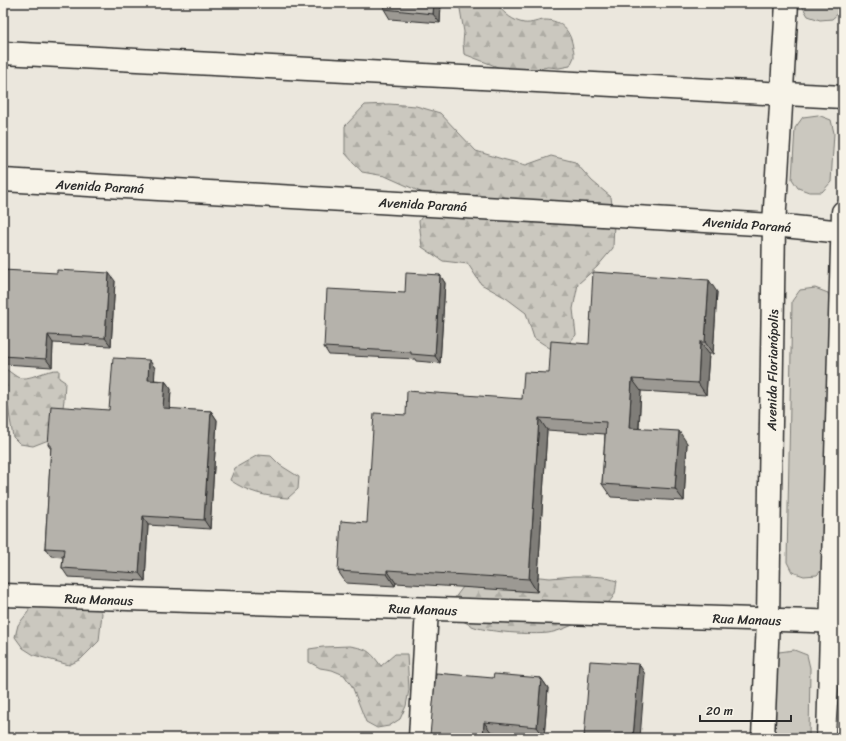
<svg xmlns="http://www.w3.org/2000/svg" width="846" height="741" viewBox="0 0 846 741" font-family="Sriracha,sans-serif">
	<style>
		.grass { fill: #cbc8bf; stroke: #7b7a75 }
		.forest { fill: url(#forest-firs); stroke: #7b7a75 }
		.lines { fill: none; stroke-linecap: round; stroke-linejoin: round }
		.street-casing { stroke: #2b2b2b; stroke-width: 25 }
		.secondary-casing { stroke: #2b2b2b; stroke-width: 25 }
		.street { stroke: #f7f3e8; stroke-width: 22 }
		.secondary { stroke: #f7f3e8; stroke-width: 22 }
		.wall { fill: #9c9993; stroke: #2b2b2b }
		.shaded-wall { fill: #7f7d78; stroke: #2b2b2b }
		.building { fill: #b5b2ab; stroke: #2b2b2b }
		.labels { text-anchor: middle; stroke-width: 3.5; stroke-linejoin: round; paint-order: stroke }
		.street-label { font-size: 13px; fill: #2b2b2b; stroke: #f7f3e8 }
	</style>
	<defs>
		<pattern id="forest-firs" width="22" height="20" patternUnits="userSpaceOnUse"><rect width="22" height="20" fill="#cbc8bf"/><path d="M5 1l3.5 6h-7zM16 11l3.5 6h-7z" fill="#aeaca4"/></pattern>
	</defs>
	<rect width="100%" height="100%" fill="#ebe7dd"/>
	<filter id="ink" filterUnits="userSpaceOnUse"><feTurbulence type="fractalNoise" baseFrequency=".025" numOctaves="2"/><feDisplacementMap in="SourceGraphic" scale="8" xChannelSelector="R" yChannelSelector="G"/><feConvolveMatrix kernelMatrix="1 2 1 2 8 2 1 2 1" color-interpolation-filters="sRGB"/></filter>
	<g filter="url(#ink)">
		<g class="grass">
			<path d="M802,3h40v7l-10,9 -12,1 -12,-4 -6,-10z"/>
			<path d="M818,115l13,5 3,13 -3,49 -9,10h-13l-11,-4 -6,-9 3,-51 8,-11z"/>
			<path d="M815,288l13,5 3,13 -5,259 -9,10 -13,1 -12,-4 -5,-10 5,-261 8,-11z"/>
			<path d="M794,650l13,5 3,13 -1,70h-39l2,-75 7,-11z"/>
		</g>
		<g class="forest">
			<path d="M459,3h41l-2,3c7,8 15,15 26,17 8,1 14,-3 21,-3 17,0 26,12 28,28 1,3 1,6 1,9 -1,3 -3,6 -4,9l-11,2 -11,-1 -22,4 -23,-2 -39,-15 -1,-11 1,-11z"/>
			<path d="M389,104l27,2 24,7 36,38 26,8 24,6 25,-9 24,6 17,19 19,16 3,25 -1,26 -16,19 -19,17 -5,25 3,26 -17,19 -25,-16 -8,-25 -20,-15 -25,-14 -13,-20 -25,-3 -21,-14 -3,-26 15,-23 -49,-22 -23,-4 -17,-19v-27l20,-21z"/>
			<path d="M3,367c5,3 9,7 14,10 12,5 28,-8 42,-7v8l6,4 -1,18 -3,21 -10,18 -18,7 -13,-2 -7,-7 -5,-30 -5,-10z"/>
			<path d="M258,455l13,1 9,9 19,12 -1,12 -10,9c-21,-1 -41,-6 -58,-18l5,-12z"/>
			<path d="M519,575l31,3 24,-2h16l13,1 14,4c-1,4 -1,9 -2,12 -6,17 -50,38 -67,40 -15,2 -63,-1 -76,-7 -4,-2 -7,-4 -11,-6l-7,-21 9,-12 24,-9z"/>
			<path d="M31,604l68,2 3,7 -3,28 -18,18 -12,6 -35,-10 -11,-7 -8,-11 3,-12 10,-13z"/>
			<path d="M350,646c18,3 20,5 31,20l14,-12h12l2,36 -3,16 -6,13 -11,7 -12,2 -11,-6 -14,-36 -8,-11 -12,-5 -12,-2 -11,-6v-13l14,-2z"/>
		</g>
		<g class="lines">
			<g class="street-casing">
				<path id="street" d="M420,738l7,-129"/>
			</g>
			<g class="secondary-casing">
				<g id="secondary">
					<path d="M3,53l840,44"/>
					<path d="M3,180l771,45 69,7"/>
					<path d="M3,595l840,27"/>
					<path d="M763,738l5,-118 6,-395 13,-222"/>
					<path d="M828,738l15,-526"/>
				</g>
			</g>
			<use href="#street" class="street"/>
			<use href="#secondary" class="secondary"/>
		</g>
		<g class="wall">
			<path d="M384,3h57l-1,20 -50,-4 -6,-10z"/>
			<path d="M657,3h54v2z"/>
			<path d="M3,270l112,11 -4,65 -58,-3 -1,24 -48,-3 -1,-2z"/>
			<path d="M440,275l5,8 -5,80 -24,-2 -1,-2 -86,-4 -5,-8 81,-54z"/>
			<path d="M717,292l-4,62h-4l-3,41 -65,-4 -2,37 48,15 -3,58 -73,-4 -9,-13 3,-50 -58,-4 -10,162 -141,-9 -1,3 -49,-3 -8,-12 29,-48 39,-108 116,-16 27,-26 40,-29z"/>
			<path d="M149,360l6,8 -1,12 11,1 6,8 -1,20 41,2 6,9 -7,109 -62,-4 -3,56 -77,-4 -6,-9 1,-11 -12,-1 -6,-8 6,-99 -3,-4 61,-35z"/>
			<path d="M493,678h48l7,10 -4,49 -53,-5v6h-59l-2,-3z"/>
		</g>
		<g class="shaded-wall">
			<path d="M434,3h7l-1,20 -7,-9z"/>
			<path d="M109,273l6,8 -4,65 -6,-8z"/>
			<path d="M440,275l5,8 -5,80 -5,-7z"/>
			<path d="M709,280l8,12 -4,62 -8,-12z"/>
			<path d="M48,335l5,8 -1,24 -6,-8z"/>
			<path d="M700,342l9,12 -3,41 -8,-12z"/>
			<path d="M149,360l6,8 -1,20 -6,-8z"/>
			<path d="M632,379l9,12 -3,49 -9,-12z"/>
			<path d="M165,381l6,8 -2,27 -6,-8z"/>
			<path d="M211,411l6,9 -7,109 -6,-9z"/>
			<path d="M539,418l8,12 -10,162 -8,-13z"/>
			<path d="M679,431l8,12 -3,58 -9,-12z"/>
			<path d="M143,516l5,9 -3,56 -6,-8z"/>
			<path d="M387,570l9,13 -1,3 -8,-12z"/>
			<path d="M639,664l6,10 -5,64h-7z"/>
			<path d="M541,678l7,10 -4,49 -7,-10z"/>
			<path d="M484,722l7,10v6h-8z"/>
		</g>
		<g class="building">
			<path d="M384,3h50l-1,11 -49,-5z"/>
			<path d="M3,270l54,3v-3l52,3 -4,65 -57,-3 -2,24 -43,-3z"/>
			<path d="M593,272l116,8 -4,62h-5l-2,41 -66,-4 -3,49 50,3 -4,58 -73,-5 4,-62 -67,-4 -10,161 -142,-9v4l-49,-3 3,-50 26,2 7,-110 32,2 1,-24 115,8 2,-27 25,1 2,-32 38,3z"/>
			<path d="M406,273l34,2 -5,81 -24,-2v-2l-87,-5 3,-58 78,4z"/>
			<path d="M113,358l36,2 -1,20 17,1 -2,27 48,3 -7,109 -61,-4 -4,57 -77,-5 2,-19 -19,-1 6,-103h-3l3,-39 58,4z"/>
			<path d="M590,661l49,3 -6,74h-49z"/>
			<path d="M840,670l3,1v67h-8z"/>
			<path d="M436,673l57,5 1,-4 47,4 -4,49 -53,-5 -1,16h-33v-1l-20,-2z"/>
		</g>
	</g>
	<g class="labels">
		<g class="street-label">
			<text transform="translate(100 186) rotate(3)" y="5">Avenida Paraná</text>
			<text transform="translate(423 204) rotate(3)" y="5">Avenida Paraná</text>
			<text transform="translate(747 224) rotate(4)" y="5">Avenida Paraná</text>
			<text transform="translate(772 370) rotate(-89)" y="5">Avenida Florianópolis</text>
			<text transform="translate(99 599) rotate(2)" y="5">Rua Manaus</text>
			<text transform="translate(423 609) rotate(2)" y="5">Rua Manaus</text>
			<text transform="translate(747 619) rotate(2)" y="5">Rua Manaus</text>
		</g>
	</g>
	<rect width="846" height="741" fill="none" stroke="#f7f3e8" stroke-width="16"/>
	<rect x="8" y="8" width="830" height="725" fill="none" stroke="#2b2b2b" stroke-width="1.5" filter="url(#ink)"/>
	<path d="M700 715v6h91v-6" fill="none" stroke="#2b2b2b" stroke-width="2"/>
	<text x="706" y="715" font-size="12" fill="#2b2b2b" stroke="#f7f3e8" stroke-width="3" paint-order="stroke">20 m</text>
</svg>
